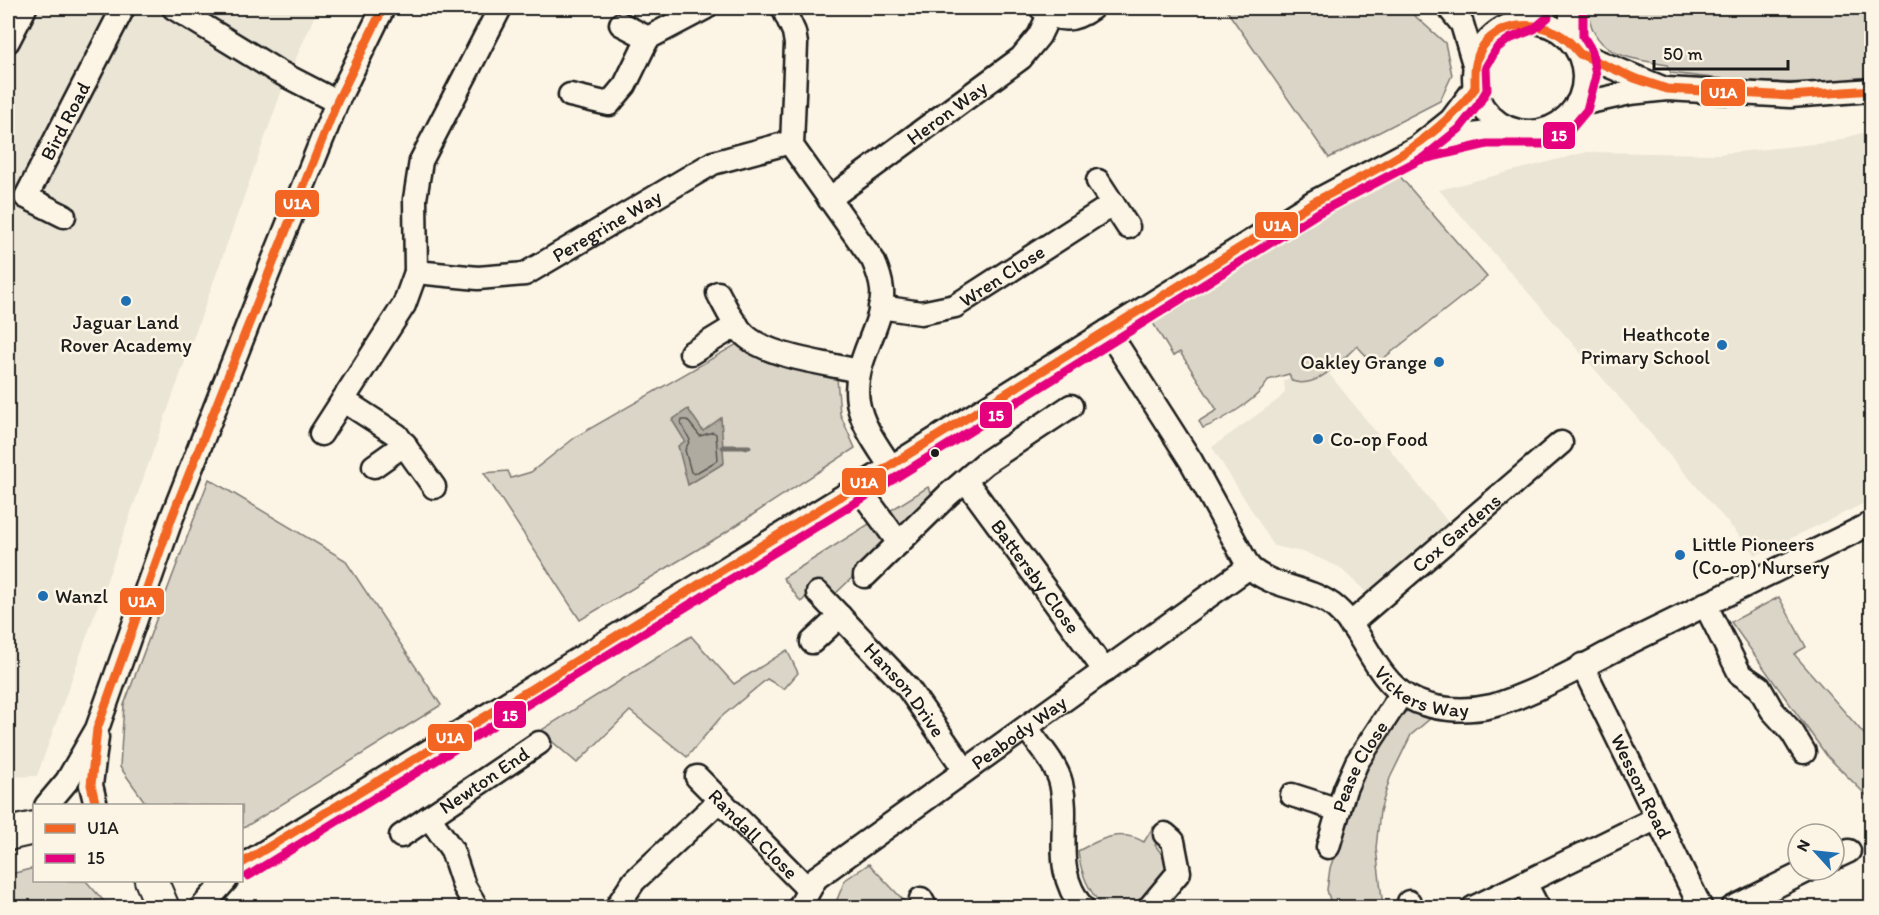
<svg xmlns="http://www.w3.org/2000/svg" width="1879" height="915" viewBox="0 0 1879 915" font-family="Itim,sans-serif">
	<style>
		.built { fill: #ebe5d6 }
		.green { fill: #dbd5c8; stroke: #7c7872; stroke-width: 1.5 }
		.water { fill: #b0aba1; stroke: #75726c; stroke-width: 1.5 }
		.lines { fill: none; stroke-linecap: round; stroke-linejoin: round }
		.shore { stroke: #575551; stroke-width: 1.5 }
		.stream { stroke: #75726c; stroke-width: 5 }
		.minor-casing { stroke: #1c1c1c; stroke-width: 27 }
		.highway-casing { stroke: #1c1c1c; stroke-width: 36 }
		.minor { stroke: #fcf5e5; stroke-width: 22 }
		.highway { stroke: #fcf5e5; stroke-width: 32 }
		.bus-1-casing { stroke: #fcf5e5; stroke-width: 14 }
		.bus-2-casing { stroke: #fcf5e5; stroke-width: 14 }
		.bus-1 { stroke: #f26522; stroke-width: 9 }
		.bus-2 { stroke: #e5007d; stroke-width: 9 }
		.poi-dot { fill: #1f6fb2; stroke: #fcf5e5; stroke-width: 2 }
		.bus-dot { fill: #1c1c1c; stroke: #fcf5e5; stroke-width: 2 }
		.labels { text-anchor: middle; stroke-width: 5; stroke-linejoin: round; paint-order: stroke }
		.street-label { font-size: 20px; fill: #1c1c1c; stroke: #fcf5e5 }
		.poi-label { font-size: 20px; fill: #1c1c1c; stroke: #fcf5e5; text-anchor: start }
		.line-badge { stroke: #fcf5e5; stroke-width: 2 }
		.badge-label { font-size: 16px; text-anchor: middle; font-weight: bold; fill: #fff }
	</style>
	<rect width="100%" height="100%" fill="#fcf5e5"/>
	<filter id="ink" filterUnits="userSpaceOnUse"><feTurbulence type="fractalNoise" baseFrequency=".0167" numOctaves="2"/><feDisplacementMap in="SourceGraphic" scale="12" xChannelSelector="R" yChannelSelector="G"/><feConvolveMatrix kernelMatrix="1 2 1 2 8 2 1 2 1" color-interpolation-filters="sRGB"/></filter>
	<g filter="url(#ink)">
		<g class="built">
			<path d="M8,8h310l-36,82 -245,686 -29,1z"/>
			<path d="M1871,130v370l-115,55 -317,-365 148,-38 131,2 115,-12z"/>
			<path d="M1327,371l121,151 -82,70 -27,-25 -32,-14 -33,-7 -62,-99 67,-48 6,-7 -1,-11 6,-4 2,4 8,2 8,-1z"/>
		</g>
		<g class="green">
			<path d="M1225,8h181l39,35 7,32 -12,26 -111,57z"/>
			<path d="M1588,8h283v70c-66,9 -134,4 -200,-5l-4,-8c-38,-7 -76,-9 -79,-57z"/>
			<path d="M1397,173l90,104 -112,88 -18,-19c-17,15 -40,44 -65,35l-3,-7 -21,6c-7,18 -48,42 -65,48l-4,-7 18,-11 -37,-58 -7,4 -20,-33 4,-5 195,-122z"/>
			<path d="M737,344l26,16 74,18 3,36 15,34 -135,88 -140,84 -96,-147 24,-2 3,7 20,-6 46,-36z"/>
			<path d="M209,479l136,81 96,145 -199,124v-23l-95,-1 -27,-38 4,-62z"/>
			<path d="M928,487l7,12 -100,95 -15,-11 -19,19 -18,-24z"/>
			<path d="M1779,597l27,50 -12,7 77,88v58l-44,-44 -96,-134z"/>
			<path d="M691,636l43,48 53,-34 11,23 -14,16 -17,-10 -47,39 -33,39 -57,-46 -53,52 -37,-32z"/>
			<path d="M1409,710l23,7 -21,18 -21,43 -10,33 -4,37 7,59h-51l-5,-17 3,-22 37,-107 30,-44z"/>
			<path d="M1153,827l10,7 -8,11 15,20 -25,42h-42c-15,-17 -22,-33 -25,-56 22,-12 43,-23 66,-9z"/>
			<path d="M869,864l41,43h-76l11,-27z"/>
			<path d="M34,868v12l52,1 23,26h-101v-28l7,-6z"/>
		</g>
		<path class="water" d="M688,409l15,22 18,-13 3,45 -36,22 -10,-39 7,-5 -13,-21z"/>
		<g class="lines">
			<path class="shore" d="M682,420h5l13,16 13,-4 3,2 2,26 -24,14 -3,-2 -6,-22 5,-10 -9,-16z"/>
			<path class="stream" d="M723,447h26"/>
			<g class="minor-casing">
				<g id="minor">
					<path d="M174,8l103,63 60,31"/>
					<path id="s1" d="M500,8l-79,153 -6,38 1,73 62,6 47,-4 188,-111 78,-21"/>
					<path d="M783,8l11,24 2,12 -4,102 81,114c4,9 8,20 9,30 3,36 -31,71 -24,112 4,24 20,45 33,65"/>
					<path d="M1041,8c18,15 33,13 51,0"/>
					<path d="M1449,8l13,16 12,40"/>
					<circle cx="1529" cy="77" r="55"/>
					<path d="M621,24l27,14"/>
					<path d="M1571,39v-31"/>
					<path d="M8,41l17,-33"/>
					<path d="M1580,54l80,33"/>
					<path d="M570,95l39,9 16,-19 23,-47 57,-30"/>
					<path d="M1576,105l54,-12 37,-4 123,7 82,-6"/>
					<path d="M1426,145l24,-7 60,-8"/>
					<path d="M1098,181l30,46"/>
					<path id="s2" d="M829,199l192,-141 18,-22 10,-21"/>
					<path id="s3" d="M64,216l-38,-19 97,-189"/>
					<path d="M718,293c8,15 16,33 29,44 24,20 80,26 111,34"/>
					<path id="s4" d="M880,307l41,6 34,-7 158,-102"/>
					<path id="s5" d="M1108,331l83,130 58,106c23,21 56,19 82,37 33,24 41,72 77,93 24,14 58,15 84,9 43,-12 99,-45 140,-65 80,-40 160,-78 240,-118"/>
					<path d="M691,353l46,-28"/>
					<path d="M343,400l54,35 37,52"/>
					<path d="M321,434l83,-129 12,-33"/>
					<path d="M374,466l31,-22"/>
					<path id="s6" d="M966,481l139,190"/>
					<path d="M858,487l41,56"/>
					<path d="M865,576l83,-81 37,-32 86,-57"/>
					<path id="s7" d="M818,593l90,95 57,82"/>
					<path d="M1705,604l35,70 19,13 13,23 20,22 12,20"/>
					<path id="s8" d="M1350,624l211,-181"/>
					<path d="M812,642l28,-26"/>
					<path id="s9" d="M1582,665l119,243"/>
					<path d="M1027,728c11,17 29,35 34,55 10,44 -11,85 22,125"/>
					<path id="s10" d="M697,777l111,112"/>
					<path d="M1292,795l47,15"/>
					<path d="M46,806l21,-25 30,-52 75,-212 91,-231 74,-184 46,-94"/>
					<path d="M96,806l-5,-21 6,-48"/>
					<path d="M429,817l23,33 12,36 13,22"/>
					<path id="s11" d="M401,836l138,-93"/>
					<path id="s12" d="M1328,847l17,-58 12,-27 45,-69"/>
					<path d="M1834,858l15,-7"/>
					<path d="M242,866l649,-399 421,-264 104,-55 35,-28 24,-32"/>
					<path d="M1525,883l13,25"/>
					<path d="M921,899l5,9"/>
					<path d="M1409,902l2,6"/>
					<path d="M201,908l25,-28"/>
					<path d="M616,908l18,-27 86,-81"/>
					<path id="s13" d="M799,908l17,-30 433,-311"/>
					<path d="M1149,908l30,-36 -6,-31 -8,-7"/>
					<path d="M1473,908l184,-90"/>
					<path d="M1732,908l77,-38"/>
				</g>
			</g>
			<g class="highway-casing">
				<g id="highway">
					<path d="M8,834l26,-6"/>
					<path d="M151,880l12,28"/>
				</g>
			</g>
			<use href="#minor" class="minor"/>
			<use href="#highway" class="highway"/>
			<g class="bus-1-casing">
				<g id="bus-1">
					<path d="M1580,54l54,24 33,11 123,7 82,-6"/>
					<path d="M1475,88c0,-13 -1,-25 5,-37 16,-30 58,-32 83,-14 7,4 12,12 17,17"/>
					<path d="M96,806l-5,-21 6,-56 75,-212 165,-415 46,-94"/>
					<path d="M242,863l289,-174 781,-486c61,-32 121,-58 163,-115"/>
				</g>
			</g>
			<g class="bus-2-casing">
				<g id="bus-2">
					<path d="M1419,160l68,-16h57l27,-15 16,-19 9,-34 -4,-25 -9,-15v-28"/>
					<path d="M248,876l649,-399 421,-264 105,-55 36,-29 19,-24 9,-15 -1,-23 11,-19 12,-9 25,-10 14,-12"/>
				</g>
			</g>
			<use href="#bus-1" class="bus-1"/>
			<use href="#bus-2" class="bus-2"/>
		</g>
	</g>
	<g class="poi-dot">
		<circle cx="126" cy="301" r="6"/>
		<circle cx="1722" cy="345" r="6"/>
		<circle cx="1439" cy="362" r="6"/>
		<circle cx="1318" cy="439" r="6"/>
		<circle cx="1680" cy="555" r="6"/>
		<circle cx="43" cy="596" r="6"/>
	</g>
	<circle class="bus-dot" cx="935" cy="453" r="5"/>
	<g class="labels">
		<g class="street-label">
			<text dy="7" stroke="none"><textPath href="#s2" startOffset="146">Heron Way</textPath></text>
			<text dy="7" stroke="none"><textPath href="#s3" startOffset="128">Bird Road</textPath></text>
			<text dy="7" stroke="none"><textPath href="#s1" startOffset="488">Peregrine Way</textPath></text>
			<text dy="7" stroke="none"><textPath href="#s4" startOffset="132">Wren Close</textPath></text>
			<text dy="7" stroke="none"><textPath href="#s8" startOffset="140">Cox Gardens</textPath></text>
			<text dy="7" stroke="none"><textPath href="#s6" startOffset="118">Battersby Close</textPath></text>
			<text dy="7" stroke="none"><textPath href="#s5" startOffset="498">Vickers Way</textPath></text>
			<text dy="7" stroke="none"><textPath href="#s7" startOffset="130">Hanson Drive</textPath></text>
			<text dy="7" stroke="none"><textPath href="#s13" startOffset="284">Peabody Way</textPath></text>
			<text dy="7" stroke="none"><textPath href="#s12" startOffset="87">Pease Close</textPath></text>
			<text dy="7" stroke="none"><textPath href="#s11" startOffset="100">Newton End</textPath></text>
			<text dy="7" stroke="none"><textPath href="#s9" startOffset="135">Wesson Road</textPath></text>
			<text dy="7" stroke="none"><textPath href="#s10" startOffset="80">Randall Close</textPath></text>
		</g>
		<g class="poi-label">
			<text x="126" y="329" text-anchor="middle">Jaguar Land<tspan x="126" dy="23">Rover Academy</tspan></text>
			<text x="1710" y="341" text-anchor="end">Heathcote<tspan x="1710" dy="23">Primary School</tspan></text>
			<text x="1427" y="369" text-anchor="end">Oakley Grange</text>
			<text x="1330" y="446">Co-op Food</text>
			<text x="1692" y="551">Little Pioneers<tspan x="1692" dy="23">(Co-op) Nursery</tspan></text>
			<text x="55" y="603">Wanzl</text>
		</g>
	</g>
	<g class="line-badge">
		<rect x="1700" y="78" width="46" height="29" rx="6" fill="#f26522"/>
		<rect x="1542" y="121" width="34" height="29" rx="6" fill="#e5007d"/>
		<rect x="274" y="189" width="46" height="29" rx="6" fill="#f26522"/>
		<rect x="1254" y="211" width="45" height="28" rx="6" fill="#f26522"/>
		<rect x="979" y="401" width="34" height="28" rx="6" fill="#e5007d"/>
		<rect x="841" y="467" width="46" height="29" rx="6" fill="#f26522"/>
		<rect x="119" y="587" width="46" height="29" rx="6" fill="#f26522"/>
		<rect x="493" y="700" width="34" height="29" rx="6" fill="#e5007d"/>
		<rect x="427" y="723" width="46" height="29" rx="6" fill="#f26522"/>
	</g>
	<g class="badge-label">
		<text x="1723" y="98">U1A</text>
		<text x="1559" y="141">15</text>
		<text x="297" y="209">U1A</text>
		<text x="1277" y="231">U1A</text>
		<text x="996" y="421">15</text>
		<text x="864" y="488">U1A</text>
		<text x="142" y="607">U1A</text>
		<text x="510" y="721">15</text>
		<text x="450" y="743">U1A</text>
	</g>
	<rect width="1879" height="915" fill="none" stroke="#fcf5e5" stroke-width="30"/>
	<rect x="15" y="15" width="1849" height="885" fill="none" stroke="#1c1c1c" stroke-width="2" filter="url(#ink)"/>
	<rect x="33" y="804" width="210" height="78" fill="#fcf5e5" stroke="#a29e95" stroke-width="1.5"/>
	<rect x="45" y="824" width="30" height="9" fill="#f26522" stroke="#a29e95" stroke-width="1.5"/>
	<text x="87" y="834" font-size="18" fill="#1c1c1c">U1A</text>
	<rect x="45" y="854" width="30" height="9" fill="#e5007d" stroke="#a29e95" stroke-width="1.5"/>
	<text x="87" y="864" font-size="18" fill="#1c1c1c">15</text>
	<g transform="translate(1816 852) rotate(297)"><circle r="28" fill="#fcf5e5" stroke="#a29e95" stroke-width="1.5"/>
	<path d="M0-4.5L10 22L0 15L-10 22Z" fill="#1f6fb2"/>
	<text y="-9" font-size="16" font-weight="bold" text-anchor="middle" fill="#1c1c1c">N</text>
	</g>
	<path d="M1654 60v9h134v-9" fill="none" stroke="#1c1c1c" stroke-width="3"/>
	<text x="1663" y="60" font-size="18" fill="#1c1c1c" stroke="#fcf5e5" stroke-width="4.5" paint-order="stroke">50 m</text>
</svg>
